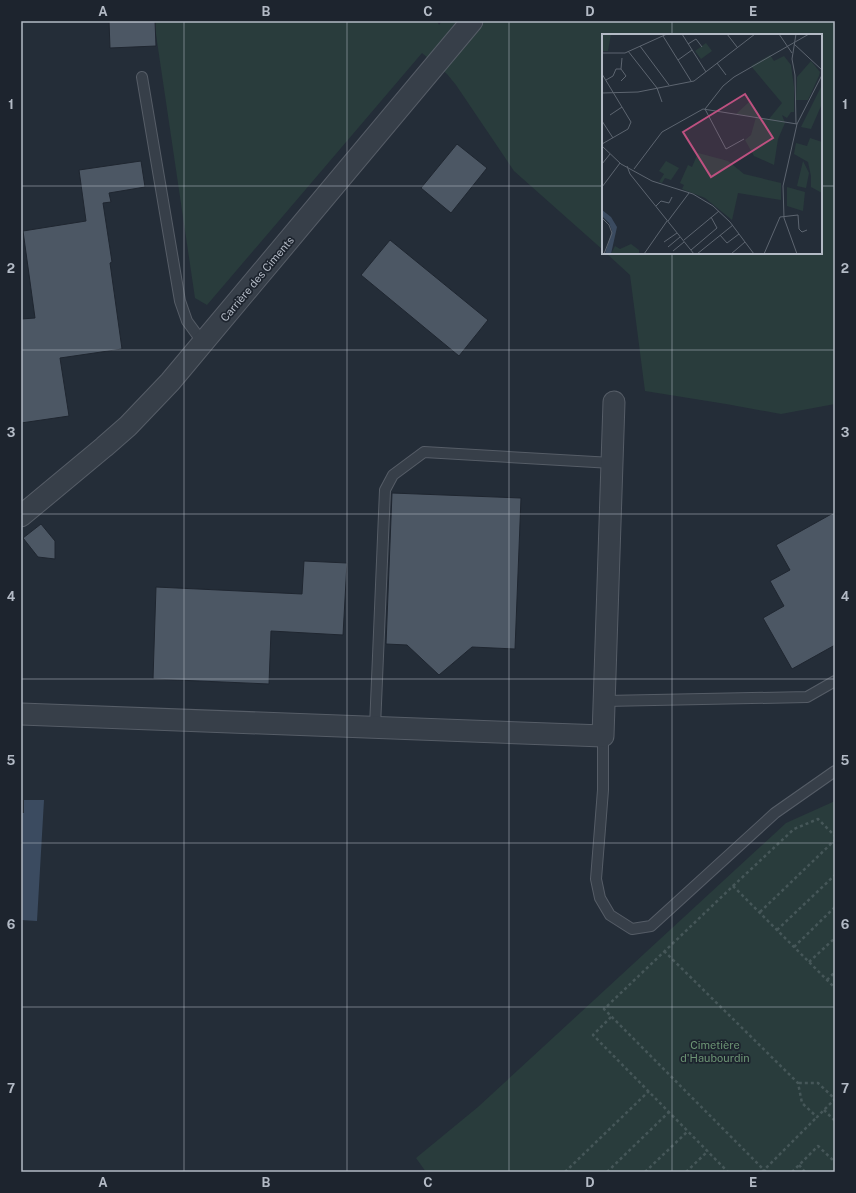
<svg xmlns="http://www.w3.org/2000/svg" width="856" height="1193" viewBox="0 0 856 1193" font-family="'Public Sans',sans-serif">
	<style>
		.green { fill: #293c3c }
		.water { fill: #3b4b60 }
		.building { fill: #4c5764; stroke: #1f2630 }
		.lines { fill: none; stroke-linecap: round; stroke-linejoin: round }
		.service-casing { stroke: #565d67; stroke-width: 12 }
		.minor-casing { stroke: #565d67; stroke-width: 23 }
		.path { stroke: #465759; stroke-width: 2.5; stroke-dasharray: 3 3; stroke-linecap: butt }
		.service { stroke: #373f49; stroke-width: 10 }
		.minor { stroke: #373f49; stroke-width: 21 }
		.grid { fill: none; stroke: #b3bac5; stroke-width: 1; stroke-opacity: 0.55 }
		.labels { text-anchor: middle; stroke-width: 3.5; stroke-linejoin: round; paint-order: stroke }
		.street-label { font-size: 11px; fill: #b3bac5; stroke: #1d242e }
		.park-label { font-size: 11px; fill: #6c9474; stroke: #1d242e }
		.inset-road { fill: none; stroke: #5d6570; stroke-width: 1 }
		.view { fill: #bd5180; fill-opacity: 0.15; stroke: #bd5180; stroke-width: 2 }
		.inset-edge { fill: none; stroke: #b3bac5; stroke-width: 2 }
		.neatline { fill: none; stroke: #b3bac5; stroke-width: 1.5 }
		.grid-label { font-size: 13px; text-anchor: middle; font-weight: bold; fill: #b3bac5 }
	</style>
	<rect width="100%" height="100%" fill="#242d38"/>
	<g class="green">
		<path d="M154,21h283l2,4 3,-4h393v383l-54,10 -55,-10 -81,-13 -15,-116 -24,-22h215v-218h-218v215l-89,-79 -58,-86 -9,-11 -25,-21 -215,252 -12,-7z"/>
		<path d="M835,801v371h-409l-10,-14 62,-51 308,-284z"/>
	</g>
	<path class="water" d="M24,800h20l-7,121 -16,-1v-107h3z"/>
	<g class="building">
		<path d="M109,21h46l1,25 -46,2z"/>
		<path d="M457,144l30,24 -36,45 -30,-25z"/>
		<path d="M141,161l4,26 -36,6 2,9 -8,1 9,59 -2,1 12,86 -62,9 9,58 -48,7v-104l14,-1 -12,-87 63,-10 -7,-51z"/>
		<path d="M390,240l98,80 -29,36 -98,-81z"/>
		<path d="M392,493l129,5 -6,151 -43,-2 -33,28 -32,-30 -21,-1z"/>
		<path d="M835,512v133l-43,24 -29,-51 21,-12 -14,-25 20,-11 -14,-25z"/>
		<path d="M41,524l14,17v18l-17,-2 -15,-19z"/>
		<path d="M304,561l43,2 -4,72 -72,-4 -2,53 -116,-5 3,-92 146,7z"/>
	</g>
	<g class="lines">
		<g class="service-casing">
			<g id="service">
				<path d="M142,77l38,224 7,20 16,22"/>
				<path d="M605,701l202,-4 28,-16"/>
				<path d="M375,727l10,-237 8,-15 31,-23 188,11"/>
				<path d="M603,736v54l-7,89 4,19 10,17 22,14 19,-3 124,-113 60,-42"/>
			</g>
		</g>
		<g class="minor-casing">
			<g id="minor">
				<path d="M21,516l83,-69 24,-21 42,-44 302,-361"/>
				<path d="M21,714l582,22 11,-334"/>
			</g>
		</g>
		<g class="path">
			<path d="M733,886l61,-57 24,-10 17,17"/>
			<path d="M760,912l75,-72"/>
			<path d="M777,930l58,-55"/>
			<path d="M794,947l41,-40"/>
			<path d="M664,951l134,132 4,20 15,14 18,-18 -17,-16h-20"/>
			<path d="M809,962l26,-24"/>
			<path d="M827,980l8,-8"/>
			<path d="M611,1017l-18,18 135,137"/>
			<path d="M824,1110l11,11"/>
			<path d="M799,1165l6,7"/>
			<path d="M565,1172l84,-81"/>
			<path d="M607,1172l62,-60"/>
			<path d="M645,1172l43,-41"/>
			<path d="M686,1172l22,-21"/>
			<path d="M762,1172l55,-55"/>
			<path d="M766,1172l-162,-163 129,-123 102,102"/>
			<path d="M792,1172l26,-26 17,16"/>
		</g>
		<use href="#service" class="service"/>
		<use href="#minor" class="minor"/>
	</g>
	<path class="grid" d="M184,21v1151M347,21v1151M509,21v1151M672,21v14M21,186h582M821,186h14M672,253v919M21,350h814M21,514h814M21,679h814M21,843h814M21,1007h814"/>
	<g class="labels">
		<g class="street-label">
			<text transform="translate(257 279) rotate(-50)" y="4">Carrière des Ciments</text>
		</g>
		<g class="park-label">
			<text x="715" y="1049">Cimetière<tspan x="715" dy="13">d'Haubourdin</tspan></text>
		</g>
	</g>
	<g transform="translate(602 34)">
		<rect width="220" height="220" fill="#242d38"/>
		<path d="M0,0h9l-3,17h-6zM104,9l6,8 -11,8 -6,-8zM168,21l4,6 10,-5 7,9 3,22v25h-3l-4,6 -5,-3 3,8 -7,16 -4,26 -20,-9 -9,-16 6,-5 5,-18 -20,-3 14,-13 9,13 -1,3 11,2 13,-16 -31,-37zM209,27l9,11 -1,4 -11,24h-12l1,-23zM220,51l-1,21 -10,23 -10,-2zM208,104l12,4v51l-11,-6v-11l-3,-14 -14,-8 2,-11 11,3zM96,119l30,8 16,13 37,9v17l-43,-7 -6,27 -27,-22 -23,-9 2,-4 -4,-2 8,-18 4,2zM64,127l13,7 -8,12 -6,-2 -3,5 -3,-1 5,-8 -5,-3zM201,127l6,12 -3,15 -9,-2zM185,153l18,5 -2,19 -16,-5zM29,210l8,6v4h-28l4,-8 5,3z" fill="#293c3c"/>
		<path d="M0,176l9,7 6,10 -6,27h-6l7,-23 -3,-8 -7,-7z" fill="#3b4b60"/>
		<path class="inset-road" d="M80,0l24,38M125,0l10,13M177,0l13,19M194,0l-4,25 3,16 1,49M61,2l28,45M86,10l8,-5 6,8M192,10l28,26M38,12l29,39M26,17l29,37 5,14M0,19h23l42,-19M76,26l14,-10M115,29l9,12M0,40l29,48 -3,7 -26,15M4,46l7,-4 3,-7h5M19,47l5,-5 -5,-7 1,-11M0,59l36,-1 56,-11 61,-47M103,75l18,-23 11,-9 75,-43M103,75l21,40 18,-10M8,81l12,-8M0,87l11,17M0,112l19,18 31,17 41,13 20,12 17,16 24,32M0,130l8,-10M25,132l3,8 64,80M32,135l28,-37 41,-23 94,15M0,153l18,-24M54,172l5,-5 8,2 3,-6M0,184l7,7 3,8 -8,21M66,187l21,-28M118,201l7,8 12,-9M82,206l35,-29M62,208l13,-9M66,213l12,-10M89,216l26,-22 -6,-11M71,217l11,-9M42,220l23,-33M95,220l36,-29M129,220l14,-12M162,220l16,-37 18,-2 1,14 3,3 5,-2M195,220l-13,-36 -1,-32 14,-62 25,-49"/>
		<path class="view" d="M143,60l28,44 -62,39 -28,-45z"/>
		<rect width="220" height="220" class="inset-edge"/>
	</g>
	<rect width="856" height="1193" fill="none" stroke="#1d242e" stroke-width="44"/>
	<rect x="22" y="22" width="812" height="1149" class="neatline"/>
	<g class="grid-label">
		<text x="103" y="16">A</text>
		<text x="266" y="16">B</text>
		<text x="428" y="16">C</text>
		<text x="590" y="16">D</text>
		<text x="753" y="16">E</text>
		<text x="11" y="109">1</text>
		<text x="845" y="109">1</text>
		<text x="11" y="273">2</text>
		<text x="845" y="273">2</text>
		<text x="11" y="437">3</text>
		<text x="845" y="437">3</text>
		<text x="11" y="601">4</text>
		<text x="845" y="601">4</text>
		<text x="11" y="765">5</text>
		<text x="845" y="765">5</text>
		<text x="11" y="929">6</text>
		<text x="845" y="929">6</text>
		<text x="11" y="1093">7</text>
		<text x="845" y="1093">7</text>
		<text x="103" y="1187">A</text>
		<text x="266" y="1187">B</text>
		<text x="428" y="1187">C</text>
		<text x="590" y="1187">D</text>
		<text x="753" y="1187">E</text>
	</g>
</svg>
